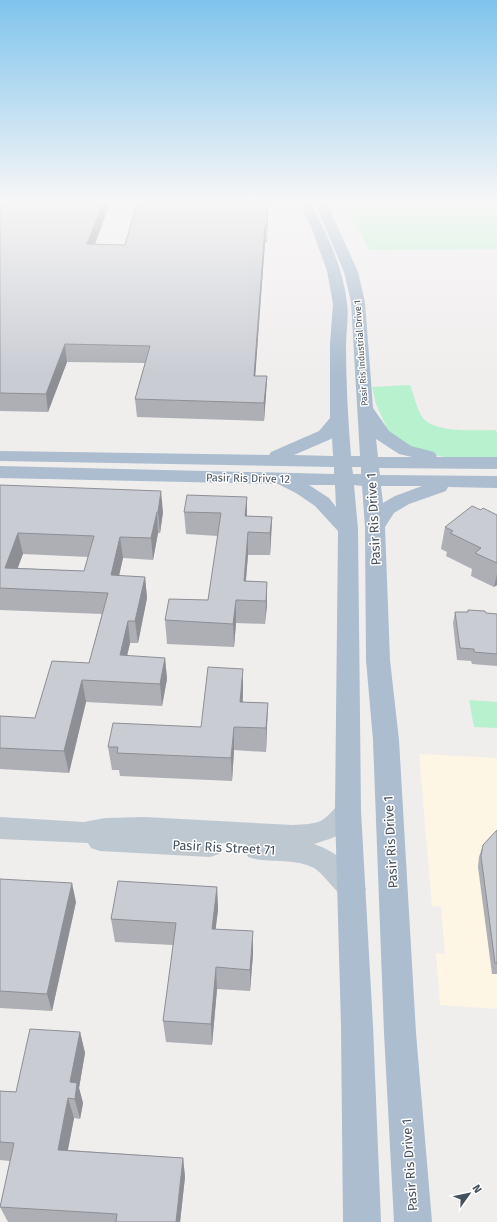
<svg xmlns="http://www.w3.org/2000/svg" width="497" height="1222" viewBox="0 0 497 1222" font-family="'Fira Sans',sans-serif">
	<style>
		.commercial { fill: #fdf6e5 }
		.green { fill: #b8f1ce }
		.lines { fill: none; stroke-linecap: round; stroke-linejoin: round }
		.minor { fill: #bdc8d1; fill-rule: evenodd }
		.major { fill: #abbdcf; fill-rule: evenodd }
		.wall { fill: #adafb5; fill-rule: evenodd }
		.shaded-wall { fill: #8d8f94 }
		.building { fill: #c9ccd3; stroke: #8d8f94; fill-rule: evenodd }
		.labels { text-anchor: middle; stroke-width: 3; stroke-linejoin: round; paint-order: stroke }
		.far-street-label { font-size: 9px; fill: #44515c; stroke: #fff }
		.street-label { font-size: 11px; fill: #44515c; stroke: #fff }
		.near-street-label { font-size: 13px; fill: #44515c; stroke: #fff }
	</style>
	<rect width="100%" height="100%" fill="#f0eded"/>
	<path class="commercial" d="M419,754l78,4v251l-57,-4 -4,-52 9,1 -4,-47 -9,-1z"/>
	<g class="green">
		<path d="M343,203h154v46l-127,1z"/>
		<path d="M410,385c4,10 6,21 11,30 10,19 55,15 74,15l2,2v27l-41,1 -45,-11 -21,-14 -14,-31 -4,-17z"/>
		<path d="M469,700l28,2v26l-23,-1z"/>
	</g>
	<g class="lines">
		<path class="minor" d="M348,800l9,4 4,7c-12,23 -25,26 -47,33 23,8 41,23 52,45l-4,9c-3,0 -6,2 -9,3 -12,1 -27,-26 -39,-33 -20,-11 -45,-4 -66,-11l-4,-8 2,-5 -24,-1 1,3 -4,8 -9,3 -110,-6 -9,-3 -3,-5 -88,-4v-22l84,5 21,-4 39,-1 149,8c10,-1 24,0 32,-7 10,-8 10,-13 23,-18z"/>
		<path class="major" d="M299,203h12c16,31 32,65 36,100 2,14 -1,29 -1,43 0,37 2,74 5,110h9l-9,-154 -7,-30 -29,-69h12l31,69 7,30 8,106 16,23 22,15 23,6 3,4 -1,1h61v12l-118,-1 1,7 117,1v12l-49,-1 -2,4 -37,13 -15,9 -9,14 5,133 9,80 17,293 16,189h-38l-10,-189 -11,-293 -7,-80 -1,-133 -3,-41 -8,-1 4,44 3,282 12,215 8,196h-38l-2,-196 -6,-215 3,-280 -23,-25 -19,-13 -18,-9 -278,-6v-12l334,8v-7l-334,-6v-10l269,4 2,-3 48,-21 11,-13v-74l3,-40 -6,-33 -15,-42zM332,438l1,18 -39,-1 37,-16zM376,439l23,15 13,3h-34zM352,467h9v7h-8zM309,485h26l1,22 -7,-9zM381,486h41l-27,10 -12,7z"/>
	</g>
	<g class="wall">
		<path d="M0,203h110l-15,41 30,1 143,-42 -1,39h-2l-10,134h12l-1,18 -2,27 -127,-4 -2,-18 10,-36 -78,-1 -19,50 -48,-1z"/>
		<path d="M0,485l163,27 -3,21h-2l-5,27 -30,-2 -4,18 26,1 2,21 -9,45h-8l-3,13 38,2 2,21 -5,27 -76,-4 -17,71 -69,-4v-53l35,2 54,-55 13,-49 -102,-4zM23,554l65,3 -4,14 -67,-3z"/>
		<path d="M247,497v19l25,1 -1,22 -1,16h-22l-2,26 21,1v23l-2,19 -29,-1 -2,24 -67,-3 -2,-24 43,-20 10,-64 -32,-2 -2,-22z"/>
		<path d="M481,510l16,5v70l-3,2 -23,-11 1,-7 -26,-13 1,-4 -6,-3 4,-22z"/>
		<path d="M468,610l18,3 11,1v52l-25,-2 -1,-3 -14,-1 -4,-37 2,-11h12z"/>
		<path d="M243,692v10l25,1 -2,49 -32,-2 -2,31 -112,-5 -1,-6h-7l-4,-23 93,-20z"/>
		<path d="M497,830v144h-5l-14,-107 1,-10 4,-12z"/>
		<path d="M0,879l76,23 -24,109 -52,-3z"/>
		<path d="M217,887l1,23 -3,19 38,25 -3,37 -33,-2 -5,56 -46,-3 -3,-21 10,-76 -58,-3 -4,-23z"/>
		<path d="M80,1032l5,21 -6,35 4,15 -3,16 -6,-1 -6,32 115,8 2,19 -5,45h-172l-8,-15 10,-46 -10,-1v-69l16,1z"/>
	</g>
	<g class="shaded-wall">
		<path d="M103,203h7l-21,57 -2,-16z"/>
		<path d="M265,227v15l-11,151v-17z"/>
		<path d="M65,344l2,18 -19,50 -2,-18z"/>
		<path d="M267,376l-1,18 -2,27v-18z"/>
		<path d="M161,491l2,21 -3,21 -2,-21z"/>
		<path d="M247,497v22l-2,-3z"/>
		<path d="M157,512l1,21 -5,27 -2,-22z"/>
		<path d="M272,517l-1,22 -1,16v-22z"/>
		<path d="M248,532v23l-4,45v-19z"/>
		<path d="M18,533l5,21 -13,35 -5,-21z"/>
		<path d="M120,537l3,21 -9,39 -3,-22z"/>
		<path d="M497,574v11l-3,2z"/>
		<path d="M145,577l2,21 -9,45 -3,-22z"/>
		<path d="M267,582v23l-2,19 1,-23z"/>
		<path d="M236,600v23l-2,24 -1,-23z"/>
		<path d="M128,621l2,22 -8,34 -2,-22z"/>
		<path d="M165,658l2,21 -5,27 -2,-22z"/>
		<path d="M243,669v23l-2,33 -1,-23z"/>
		<path d="M82,680l4,22 -17,71 -5,-22z"/>
		<path d="M268,703l-1,23 -1,26v-24z"/>
		<path d="M234,727v23l-2,31 -1,-23z"/>
		<path d="M72,883l4,19 -24,109 -5,-17z"/>
		<path d="M217,887l1,23 -5,41 -1,-22z"/>
		<path d="M253,931v23l-3,37v-21z"/>
		<path d="M216,967l1,22 -5,56 -1,-21z"/>
		<path d="M80,1032l5,21 -6,35 4,15 -3,16 -10,-37z"/>
		<path d="M68,1098l6,20 -10,51 -6,-19z"/>
		<path d="M183,1158l2,19 -5,45h-4z"/>
	</g>
	<g class="building">
		<path d="M0,203h103l-16,41 38,1 12,-42h131l-1,24h-2l-11,149h13l-3,27 -129,-4 15,-53 -85,-2 -19,50 -46,-1z"/>
		<path d="M0,485l161,6 -3,21h-1l-6,26 -31,-1 -9,38 34,2 -10,44h-7l-8,34 45,3 -5,26 -78,-4 -18,71 -64,-3v-32l35,2 17,-57 37,2 19,-70 -108,-5zM18,533l76,3 -10,35 -79,-3z"/>
		<path d="M187,495l60,2 -2,19 27,1 -2,16 -22,-1 -4,49 23,1 -1,19 -30,-1 -3,24 -68,-4 4,-21 39,1 13,-87 -37,-1z"/>
		<path d="M472,506l9,4 2,-2 14,7v48l-22,-10 6,-5 -31,-15 3,-2 -8,-4z"/>
		<path d="M468,610l17,1 1,2 11,1v40l-23,-2v-3l-14,-1 -5,-36h13z"/>
		<path d="M208,667l35,2 -3,33 28,1 -2,25 -32,-1 -3,31 -114,-5 1,-6h-10l5,-24 88,4z"/>
		<path d="M497,830v133h-2l-14,-107 2,-11z"/>
		<path d="M0,879l72,4 -25,111 -47,-3z"/>
		<path d="M118,881l99,6 -5,42 41,2 -3,39 -34,-3 -5,57 -48,-3 13,-98 -65,-4z"/>
		<path d="M30,1029l50,3 -10,50 7,1 -2,16 -7,-1 -10,52 125,8 -7,64h-60l1,-8 -117,-7 14,-64 -14,-1v-51l16,1z"/>
	</g>
	<linearGradient id="sky" x2="0" y2="1"><stop stop-color="#7fc4ec"/><stop offset="0.54" stop-color="#f8f7f7"/><stop offset="1" stop-color="#f8f7f7" stop-opacity="0"/></linearGradient>
	<rect width="497" height="374" fill="url(#sky)"/>
	<g class="labels">
		<g class="far-street-label">
			<text transform="translate(361 353) rotate(-94)" y="3">Pasir Ris Industrial Drive 1</text>
		</g>
		<g class="street-label">
			<text transform="translate(248 478) rotate(1)" y="4">Pasir Ris Drive 12</text>
		</g>
		<g class="near-street-label">
			<text transform="translate(373 519) rotate(-93)" y="5">Pasir Ris Drive 1</text>
			<text transform="translate(390 842) rotate(-93)" y="5">Pasir Ris Drive 1</text>
			<text transform="translate(224 847) rotate(3)" y="5">Pasir Ris Street 71</text>
			<text transform="translate(409 1165) rotate(-94)" y="5">Pasir Ris Drive 1</text>
		</g>
	</g>
	<g transform="translate(469 1194) rotate(57)" stroke="#ffffff" stroke-width="3" paint-order="stroke">
	<path d="M0-3L7 15L0 10L-7 15Z" fill="#44515c"/>
	<text y="-6" font-size="11" font-weight="bold" text-anchor="middle" fill="#44515c">N</text>
	</g>
</svg>
